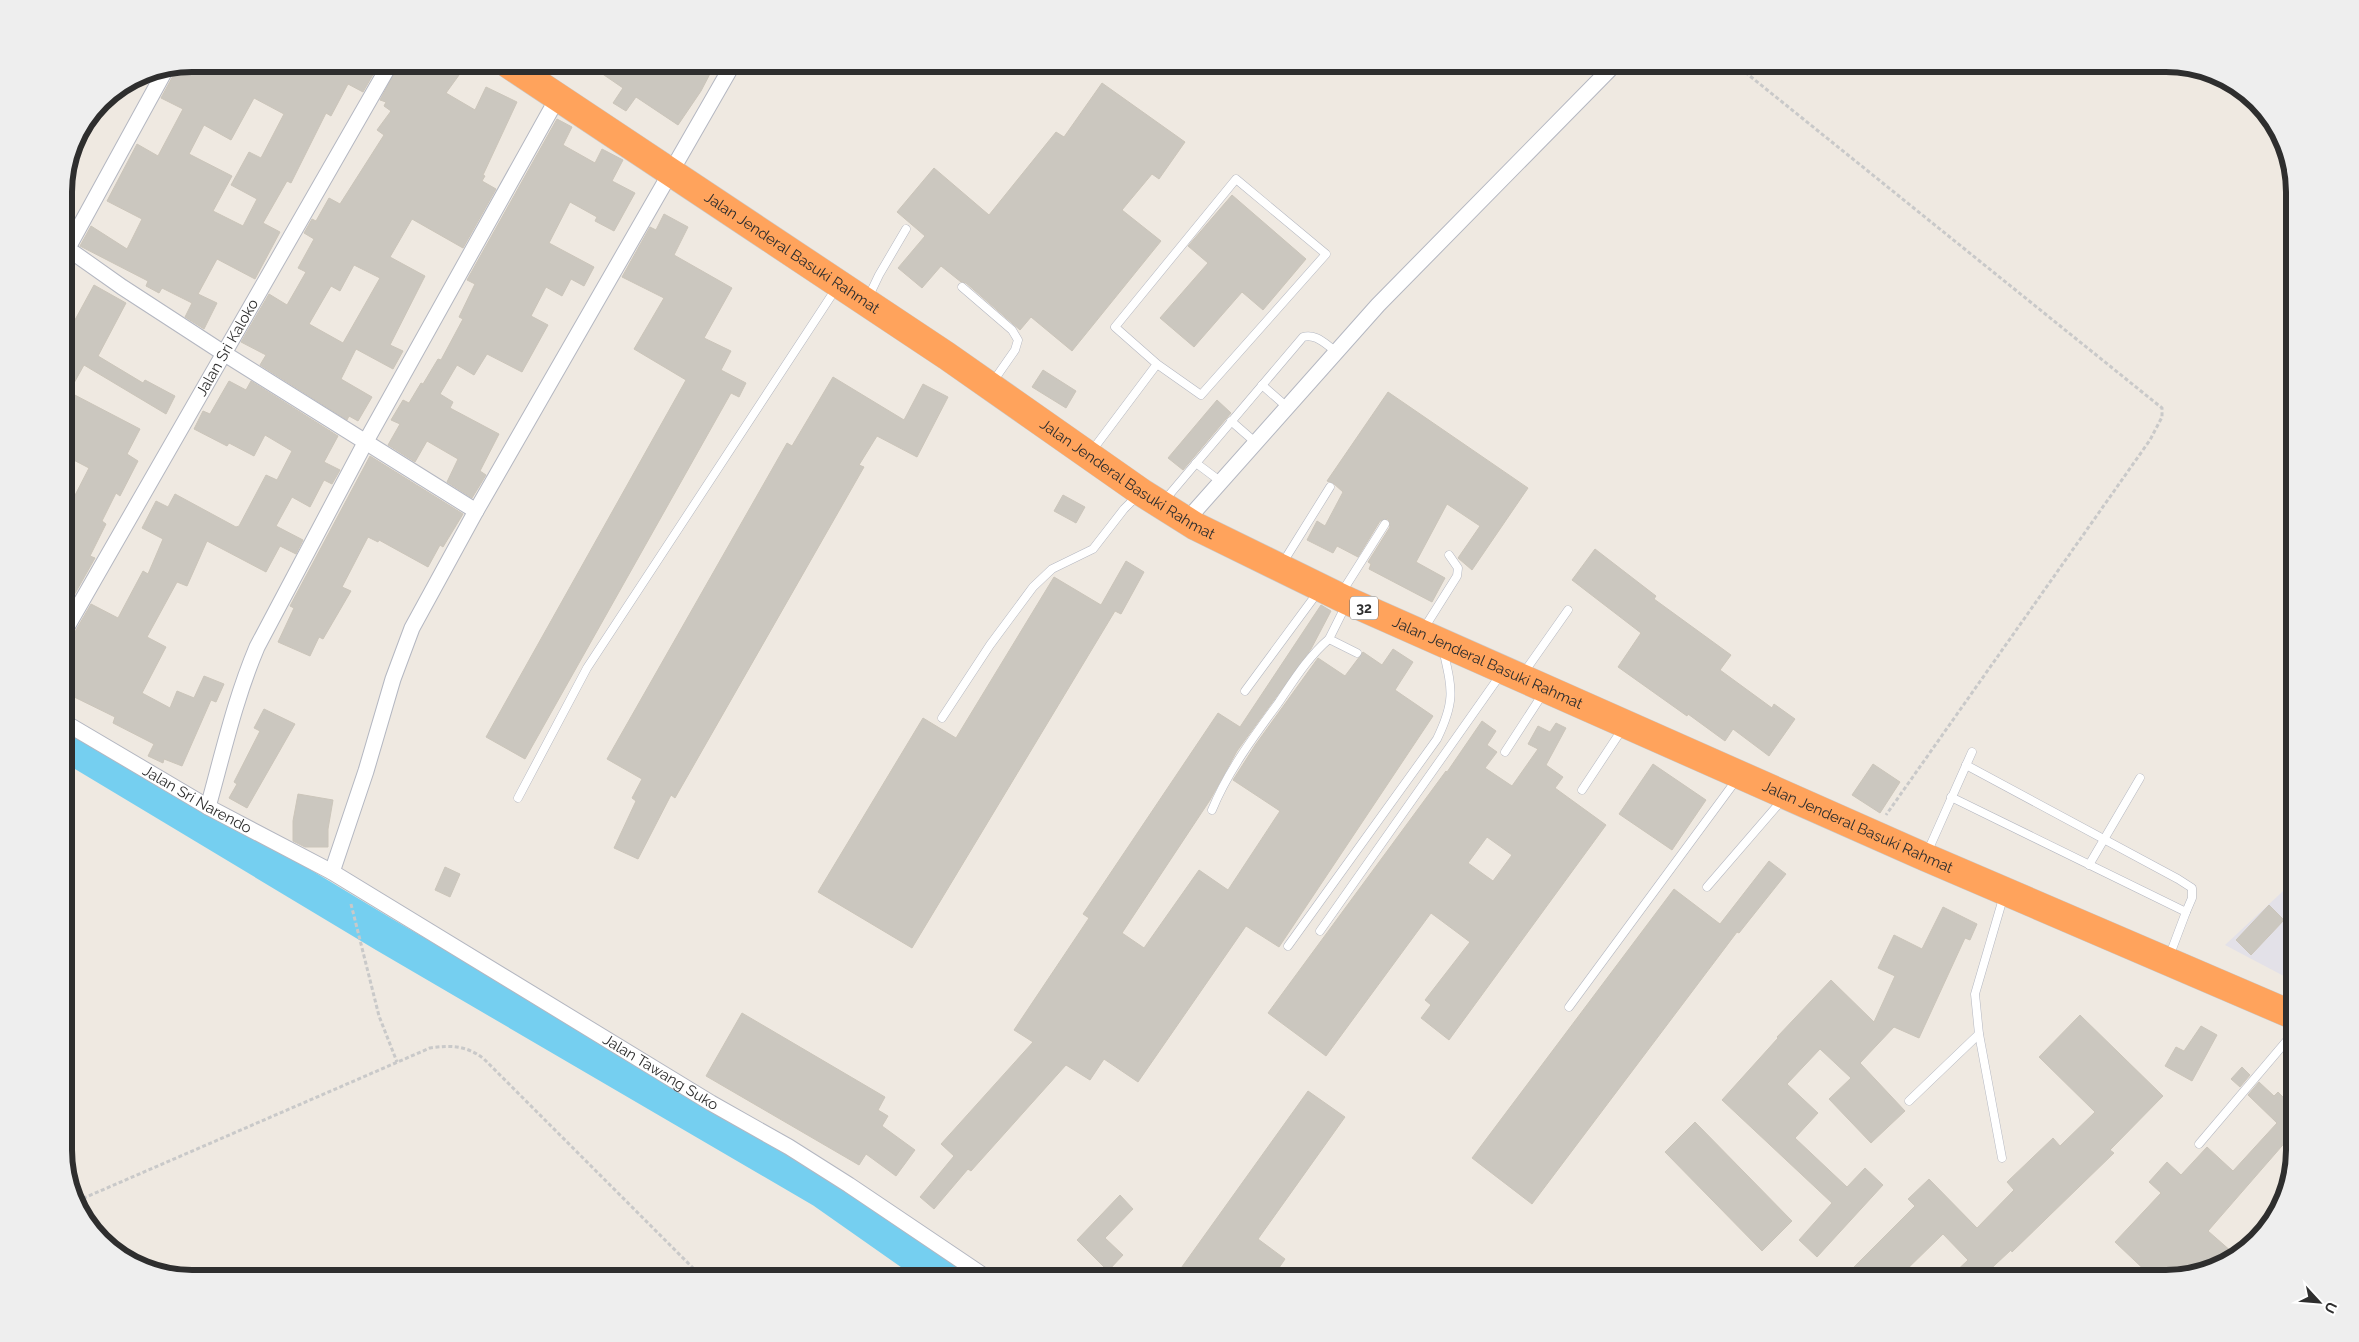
<svg xmlns="http://www.w3.org/2000/svg" width="2359" height="1342" viewBox="0 0 2359 1342" font-family="Raleway,sans-serif">
	<style>
		.industrial { fill: #e3e1e8 }
		.lines { fill: none; stroke-linecap: round; stroke-linejoin: round }
		.river { stroke: #75cff0; stroke-width: 35 }
		.building { fill: #cbc7bf; stroke: #cbc5ba; fill-rule: evenodd }
		.lane-casing { stroke: #b4b7c1; stroke-width: 9 }
		.street-casing { stroke: #b4b7c1; stroke-width: 17 }
		.highway-casing { stroke: #c9c9c9; stroke-width: 29 }
		.path { stroke: #c9c9c9; stroke-width: 3; stroke-dasharray: 4 2.5; stroke-linecap: butt }
		.lane { stroke: #fff; stroke-width: 8 }
		.street { stroke: #fff; stroke-width: 15 }
		.highway { stroke: #ffa35c; stroke-width: 28 }
		.labels { text-anchor: middle; stroke-width: 4; stroke-linejoin: round; paint-order: stroke }
		.shield { fill: #fff; stroke: #6d6d6d; stroke-width: 1 }
		.shield-label { font-size: 14px; font-weight: bold; fill: #2e2e2e }
		.street-label { font-size: 15px; fill: #2e2e2e; stroke: #fff }
		.rim { fill: none; stroke: #2e2e2e; stroke-width: 6 }
	</style>
	<rect width="100%" height="100%" fill="#efe9e1"/>
	<path class="industrial" d="M2295,880v102l-70,-37z"/>
	<g class="lines">
		<path class="river" d="M64,742l321,193 438,256 124,87"/>
	</g>
	<g class="building">
		<path d="M192,64h187l-16,28 -15,-8 -17,32 -5,-3 -35,70 -4,-2 -24,42 17,9 -25,47 -38,-20 -19,35 19,9 -13,26 -19,-12 7,-14 -30,-15 -3,5 -13,-7 2,-5 -68,-35 11,-20 36,23 15,-30 -35,-18 30,-57 21,12 25,-47 -22,-11 13,-24 1,-7zM254,98l30,16 -23,44 -12,-6 -18,33 26,14 -14,27 -30,-15 19,-35 -43,-22 15,-29 27,15z"/>
		<path d="M399,64h68l-21,29 29,17 11,-23 31,15 -34,73 2,1 -3,5 14,8 -33,59 -51,-29 -22,38 35,19 -35,69 13,6 -10,18 -37,-20 -15,30 31,18 -14,24 -9,-5 -2,4 -87,-55 6,-10 -25,-13 28,-48 18,11 19,-33 -8,-4 16,-29 -10,-6 8,-14 4,2 13,-23 11,6 44,-69 -7,-5 14,-19 -7,-5 2,-4 -6,-2zM354,265l26,13 -37,65 -34,-19 22,-38 9,5z"/>
		<path d="M588,64h85l12,8 4,-8h15l9,4 -12,23 -23,34 -42,-28 -10,14 -13,-8 10,-15z"/>
		<path d="M1102,83l83,59 -26,37 -7,-5 -30,36 39,31 -89,110 -41,-34 -11,13 -54,-47 -5,-1 -20,-16 -19,22 -24,-20 27,-32 -28,-24 37,-44 55,47 67,-83 8,5z"/>
		<path d="M557,119l15,8 -9,18 32,18 7,-14 21,11 -11,21 23,12 -21,38 -19,-10 2,-4 -27,-15 -21,41 45,24 -10,19 -13,-7 -9,17 -16,-9 -15,29 17,9 -26,47 -35,-18 -13,21 -17,-10 -17,29 13,8 -3,6 49,26 -19,37 6,4 -14,23 -25,-16 11,-23 -31,-18 -12,21 -27,-17 12,-21 -9,-4 12,-20 6,3 12,-20 2,1 15,-25 3,1 22,-41 -4,-2 16,-33 -8,-4z"/>
		<path d="M1232,195l74,64 -43,51 -21,-18 -48,55 -34,-29 48,-55 -20,-17z"/>
		<path d="M64,209l11,7 -11,19z"/>
		<path d="M664,214l24,13 -14,28 58,33 -28,50 27,13 -10,19 25,13 -7,14 -8,-4 -206,366 -39,-22 200,-357 -52,-31 30,-51 -42,-21 28,-50 6,3z"/>
		<path d="M94,285l32,18 -28,53 45,27 2,-3 30,16 -9,18 -82,-49 -15,27 71,37 -13,25 11,7 -18,35 -4,-3 -14,28 4,3 -16,32 5,2 -31,55v-112l6,4 19,-37 -25,-13v-129l6,3z"/>
		<path d="M1043,370l33,21 -10,17 -34,-21z"/>
		<path d="M833,377l71,43 19,-36 25,13 -31,60 -40,-21 -18,29 5,2 -189,331 -4,-3 -33,64 -24,-11 22,-47 -4,-3 10,-19 -35,-20 180,-316 5,3z"/>
		<path d="M229,381l17,9 5,-9 87,55 -14,26 16,8 -8,14 -8,-4 -14,27 -18,-10 -16,29 27,14 -7,14 -16,-8 -14,26 -59,-31 -20,45 -10,-4 -30,55 19,10 -24,46 28,15 7,-17 17,7 10,-22 20,8 -8,18 -5,-2 -29,66 -18,-7 -1,4 -15,-7 6,-12 -41,-21 2,-6 -51,-25v-51l8,-4 19,-33 27,14 25,-47 5,3 15,-35 -21,-11 14,-27 12,6 7,-13 61,33 3,-1 27,-51 11,5 15,-29 -27,-16 -11,21 -25,-13 -2,3 -33,-17 9,-18 7,3z"/>
		<path d="M1388,392l140,96 -56,82 -14,-12 22,-32 -33,-22 -31,58 29,16 -13,24 -63,-33 2,-5 -3,-2 22,-35 -2,-8 -8,2 -22,36 -21,-11 -4,7 -26,-13 10,-19 8,5 18,-34 -10,-9 -6,-2z"/>
		<path d="M1217,400l14,13 -48,57 -15,-12z"/>
		<path d="M370,456l93,58 -20,33 -3,-2 -12,22 -49,-27 -1,2 -10,-5 -26,50 9,4 -28,48 -4,-2 -9,19 -32,-14 16,-34 -4,-2z"/>
		<path d="M1063,495l22,12 -9,16 -22,-12z"/>
		<path d="M1595,549l61,47 -2,3 77,56 -11,15 52,38 2,-4 21,15 -26,37 -36,-27 -8,12 -37,-27 -1,2 -69,-49 23,-34 -69,-53z"/>
		<path d="M1126,561l18,11 -23,42 -6,-3 -203,337 -94,-56 105,-174 33,20 98,-161 47,28z"/>
		<path d="M1321,605l10,6 -20,38 -74,102 -27,49 -88,133 22,15 55,-78 29,20 52,-79 -47,-31 23,-36 62,-86 27,18 18,-24 19,13 11,-16 20,13 -18,28 38,26 -154,231 -33,-21 -108,156 -34,-23 -14,21 -24,-15 -95,106 -3,-2 -34,40 -14,-12 34,-41 -13,-12 92,-102 -19,-12 75,-112 -6,-4 135,-201 22,14z"/>
		<path d="M264,709l31,15 -48,84 -18,-10 8,-14 -3,-2 26,-51 -6,-3z"/>
		<path d="M1482,721l14,10 -9,14 10,7 -12,16 27,18 26,-37 -10,-5 10,-18 12,6 6,-9 10,5 -20,37 17,12 -8,11 51,37 -157,215 -28,-22 10,-13 -6,-5 45,-58 -39,-29 -105,143 -58,-43 178,-242 1,1zM1487,837l25,18 -19,26 -25,-18z"/>
		<path d="M1653,764l53,36 -34,50 -53,-36z"/>
		<path d="M1873,764l27,18 -20,31 -28,-18z"/>
		<path d="M298,794l35,6 -5,29v18h-23l-12,-6v-20z"/>
		<path d="M1769,861l17,13 -47,59 -2,-1 -205,272 -60,-46 202,-269 46,35z"/>
		<path d="M445,867l15,7 -10,23 -15,-7z"/>
		<path d="M2269,905l15,15 -33,35 -15,-15z"/>
		<path d="M1943,907l34,17 -7,16 -5,-2 -46,100 -25,-11 -34,36 45,48 -34,32 -42,-44 22,-21 -31,-29 -33,35 31,29 -23,25 52,49 18,-19 18,17 -66,72 -18,-17 33,-37 -110,-103 56,-62 -1,-1 54,-57 43,42 21,-46 -17,-8 16,-33 28,14z"/>
		<path d="M742,1013l143,84 -7,13 10,6 -6,10 33,24 -19,26 -30,-22 -7,11 -153,-89z"/>
		<path d="M2080,1015l83,81 -53,54 4,3 -102,99 -1,-2 -30,28h-32l19,-18 -25,-26 -45,44h-55l72,-72 -7,-7 21,-20 48,49 37,-38 -7,-8 46,-44 7,8 35,-34 -56,-55z"/>
		<path d="M2201,1026l16,9 -25,46 -27,-15 11,-19 8,4z"/>
		<path d="M2242,1067l8,8 -10,12 -9,-8z"/>
		<path d="M2259,1082l15,14 4,-4 5,5 12,-12v46l-87,100 24,21 -10,11 -55,15h-14l-38,-36 46,-49 -12,-11 18,-20 14,13 26,-28 26,24 44,-48 -29,-28z"/>
		<path d="M1308,1091l37,26 -87,122 27,20 -13,19h-98z"/>
		<path d="M1695,1122l97,99 -30,30 -97,-99z"/>
		<path d="M1120,1195l13,14 -28,29 18,17 -15,16 -31,-31z"/>
	</g>
	<g class="lines">
		<g class="lane-casing">
			<g id="lane">
				<path d="M962,287l50,43 6,10 -3,10 -23,33"/>
				<path d="M868,298l11,-23 27,-46"/>
				<path d="M1262,385l25,22"/>
				<path d="M1231,421l24,21"/>
				<path d="M1091,452l66,-88 44,31 125,-141 -90,-75 -121,148 42,37"/>
				<path d="M1196,463l24,18"/>
				<path d="M1164,501l139,-164c13,-4 23,8 34,15"/>
				<path d="M1282,564l48,-77"/>
				<path d="M1342,592l43,-68"/>
				<path d="M1346,605l-17,34 28,14"/>
				<path d="M1423,630l34,-54 1,-8 -9,-13"/>
				<path d="M1523,674l45,-64"/>
				<path d="M1245,691l73,-99"/>
				<path d="M942,718l48,-73 43,-58 19,-18 41,-20 31,-40 14,-14"/>
				<path d="M1505,752l39,-60"/>
				<path d="M1966,765l212,114 14,9v10l-6,14"/>
				<path d="M1582,790l41,-62"/>
				<path d="M1951,797l235,115 -17,45"/>
				<path d="M518,798l69,-130 250,-381"/>
				<path d="M1212,810c16,-39 42,-74 67,-108 15,-22 29,-45 50,-63"/>
				<path d="M1927,853l45,-101"/>
				<path d="M2089,865l51,-87"/>
				<path d="M1707,887l76,-88"/>
				<path d="M1320,931l181,-257"/>
				<path d="M1288,946l149,-207c19,-39 15,-50 6,-90"/>
				<path d="M1569,1007l168,-228"/>
				<path d="M1909,1101l70,-67"/>
				<path d="M2199,1144l96,-113"/>
				<path d="M2002,1158l-23,-124 -4,-40 29,-99"/>
				<path d="M2254,1238l26,-33"/>
			</g>
		</g>
		<g class="street-casing">
			<g id="street">
				<path d="M64,246l58,41 103,67 251,157"/>
				<path d="M64,255l102,-186"/>
				<path d="M1186,521l192,-216 237,-241"/>
				<path id="s1" d="M64,632l326,-568"/>
				<path id="s2" d="M64,722l144,85 124,65 379,231 78,44 60,38 138,93"/>
				<path d="M208,807c15,-54 27,-108 49,-160l108,-204 193,-346"/>
				<path d="M332,872l34,-101 27,-92 19,-51 64,-117 257,-447"/>
			</g>
		</g>
		<g class="highway-casing">
			<g id="highway">
				<path id="s3" d="M508,64l439,292 194,136 54,34 153,75 577,256 370,159"/>
			</g>
		</g>
		<g class="path">
			<path d="M1735,64l427,344v9l-12,23 -264,375"/>
			<path d="M351,904l28,112 18,46"/>
			<path d="M77,1201l353,-153c21,-3 36,-3 54,11l219,219"/>
		</g>
		<use href="#lane" class="lane"/>
		<use href="#street" class="street"/>
		<use href="#highway" class="highway"/>
	</g>
	<g class="labels">
		<rect class="shield" x="1350" y="596.5" width="28" height="23" rx="4"/>
		<g class="shield-label">
			<text x="1364" y="613">32</text>
		</g>
		<g class="street-label">
			<text dy="5" stroke="none"><textPath href="#s3" startOffset="341">Jalan Jenderal Basuki Rahmat</textPath></text>
			<text dy="5" stroke="none"><textPath href="#s1" startOffset="328">Jalan Sri Kaloko</textPath></text>
			<text dy="5" stroke="none"><textPath href="#s3" startOffset="746">Jalan Jenderal Basuki Rahmat</textPath></text>
			<text dy="5" stroke="none"><textPath href="#s3" startOffset="1151">Jalan Jenderal Basuki Rahmat</textPath></text>
			<text dy="5" stroke="none"><textPath href="#s2" startOffset="154">Jalan Sri Narendo</textPath></text>
			<text dy="5" stroke="none"><textPath href="#s3" startOffset="1556">Jalan Jenderal Basuki Rahmat</textPath></text>
			<text dy="5" stroke="none"><textPath href="#s2" startOffset="692">Jalan Tawang Suko</textPath></text>
		</g>
	</g>
	<path d="M0 0H2359V1342H0ZM192 72H2166A120 120 0 0 1 2286 192V1150A120 120 0 0 1 2166 1270H192A120 120 0 0 1 72 1150V192A120 120 0 0 1 192 72Z" fill="#eee" fill-rule="evenodd"/>
	<path class="rim" d="M192 72H2166A120 120 0 0 1 2286 192V1150A120 120 0 0 1 2166 1270H192A120 120 0 0 1 72 1150V192A120 120 0 0 1 192 72Z"/>
	<g transform="translate(2319 1302) rotate(116)" stroke="#ffffff" stroke-width="4" paint-order="stroke">
	<path d="M0-4L9 19L0 12L-9 19Z" fill="#2e2e2e"/>
	<text y="-8" font-size="14" font-weight="bold" text-anchor="middle" fill="#2e2e2e">U</text>
	</g>
</svg>
